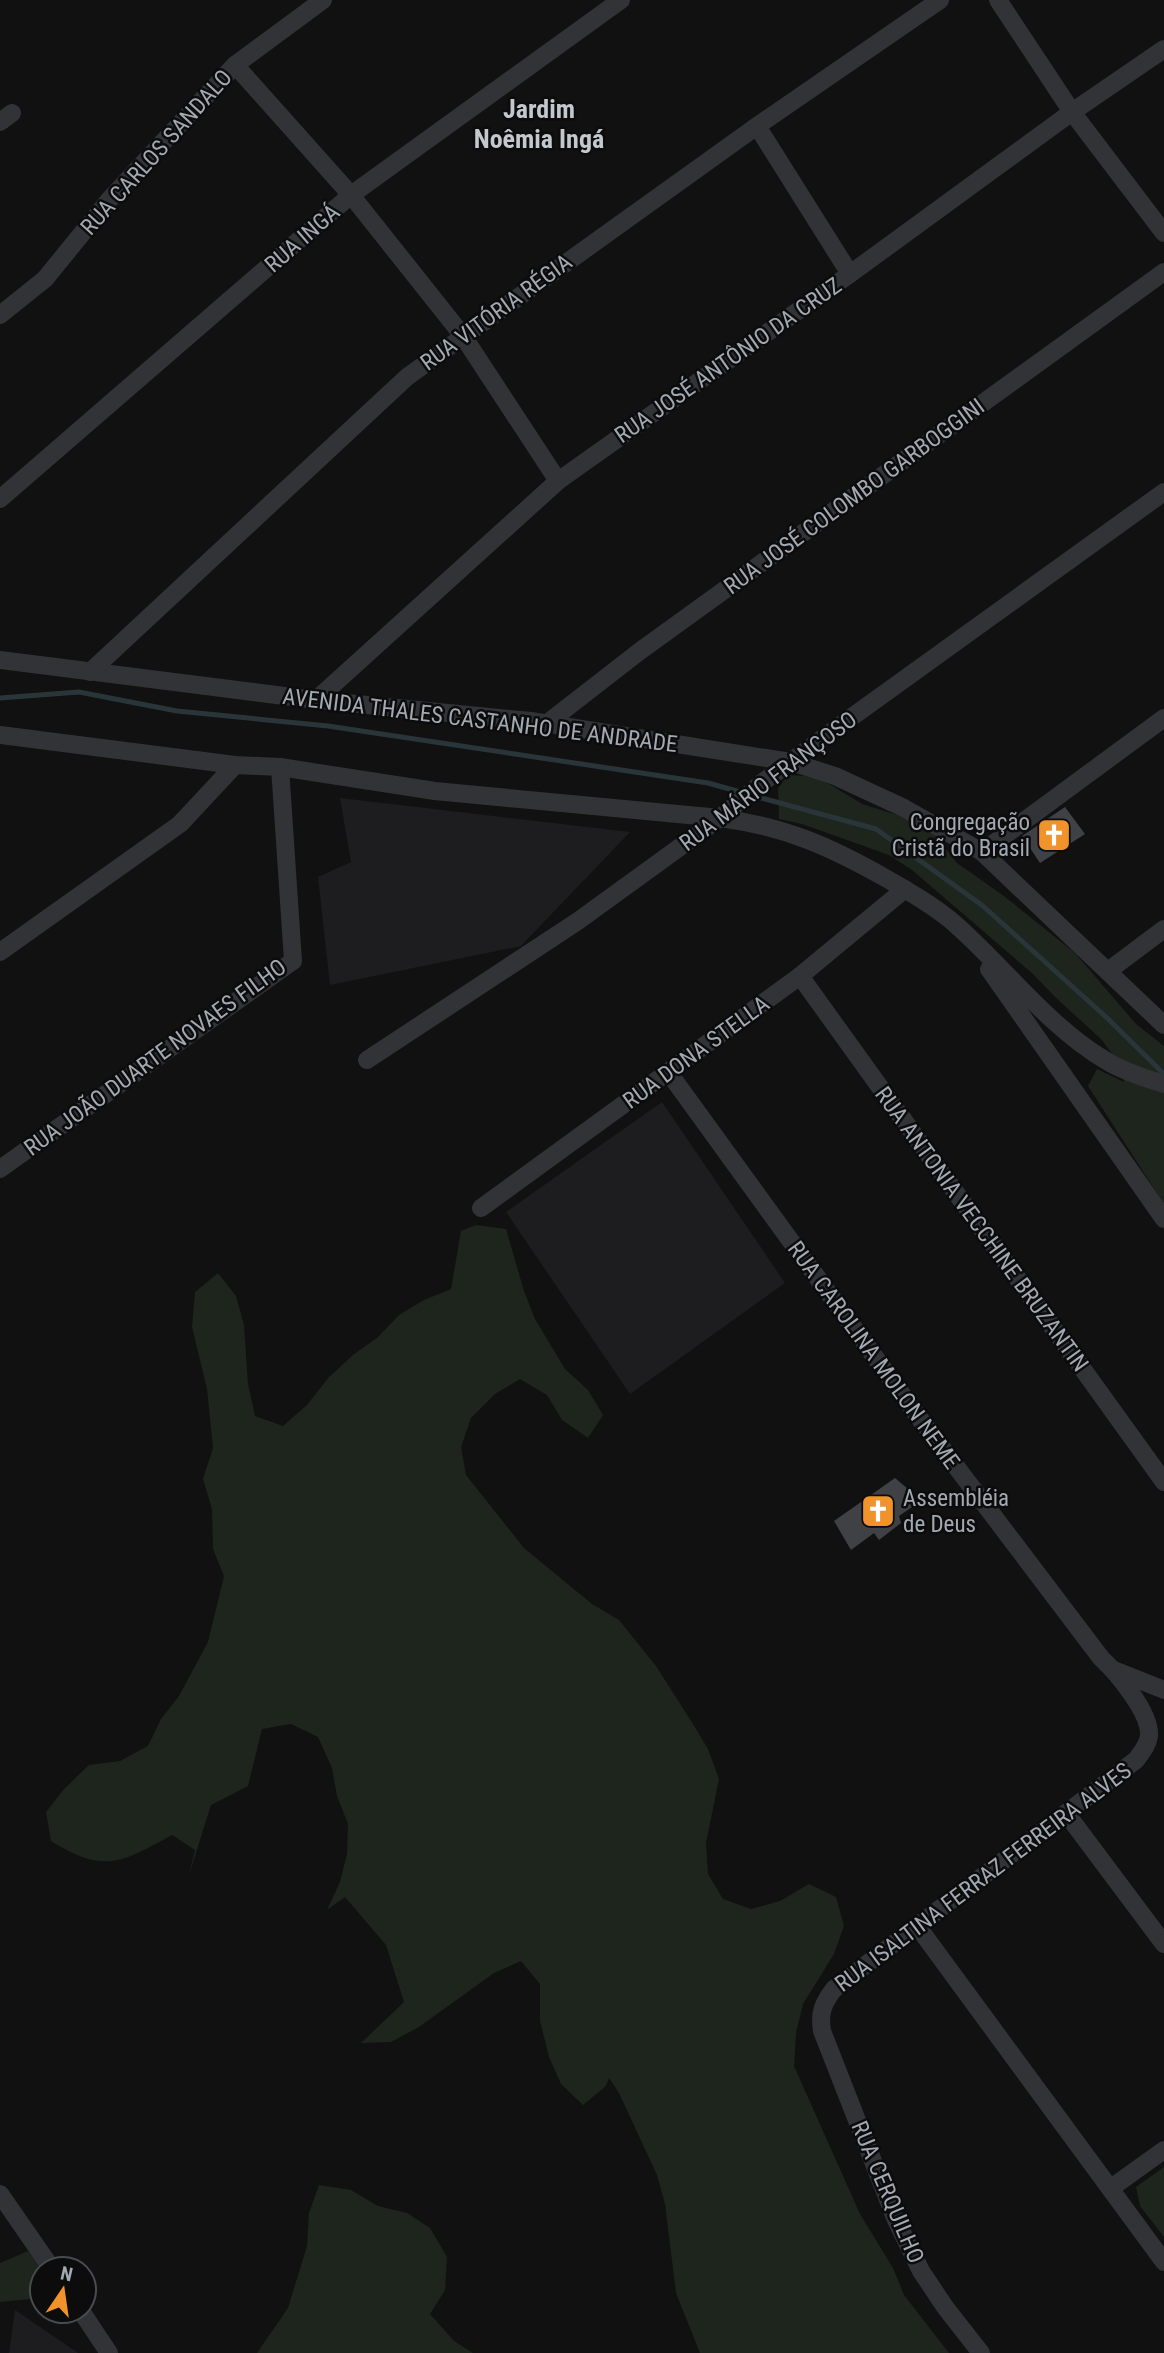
<svg xmlns="http://www.w3.org/2000/svg" width="1164" height="2353" viewBox="0 0 1164 2353" font-family="'Roboto Condensed',sans-serif">
	<style>
		.built { fill: #1d1d1f }
		.green { fill: #1d251d }
		.lines { fill: none; stroke-linecap: round; stroke-linejoin: round }
		.stream { stroke: #2a353a; stroke-width: 5 }
		.building { fill: #404145 }
		.street { stroke: #323337; stroke-width: 18 }
		.labels { text-anchor: middle; stroke-width: 5; stroke-linejoin: round; paint-order: stroke }
		.street-label { font-size: 23px; fill: #a2a9b3; stroke: #0c0c0d }
		.poi-label { font-size: 23px; fill: #a2a9b3; stroke: #0c0c0d; text-anchor: end }
		.quarter-label { font-size: 26px; font-weight: bold; fill: #c3c8cf; stroke: #0c0c0d }
	</style>
	<rect width="100%" height="100%" fill="#111112"/>
	<g class="built">
		<path d="M340,798l290,34 -109,114 -191,39 -12,-108 33,-15z"/>
		<path d="M662,1102l123,181 -155,111 -124,-182z"/>
		<path d="M15,2310l63,43h-69z"/>
	</g>
	<g class="green">
		<path d="M788,775l17,1 21,6 36,22 42,13 33,20 20,26 47,33 71,57 61,71 28,22v158l-76,-118 9,-17 27,13 -4,-17 -18,-25 -47,-43 -22,-23 -121,-104 -23,-15 -87,-31 -23,-5 -1,-31z"/>
		<path d="M476,1225l30,4 18,62 11,28 30,50 23,21 15,25 -15,23 -26,-18 -15,-25 -27,-16 -25,15 -24,24 -10,29 5,28 58,73 68,56 27,16 37,46 37,58 15,25 11,30 -13,64 2,31 15,25 28,10 29,-8 29,-17 27,13 8,29 -10,28 -31,50 -7,29 -2,33 66,148 33,54 11,27 45,58h-249l-24,-60 -11,-89 -8,-29 -38,-82 -10,-15 -3,8 -23,19 -22,-21 -12,-27 -9,-36v-37l-19,-23 -27,12 -75,54 -28,15 -30,1 43,-41 -18,-57 -41,-48 -18,13 13,-28 7,-28 1,-30 -11,-28 -5,-28 -14,-31 -27,-13 -29,5 -14,57 -37,19 -23,73 7,-28 -23,-15c-51,28 -68,39 -121,6l-5,-29 18,-23 25,-24 31,-4 28,-15 13,-27 18,-23 29,-54 16,-66 -11,-27 -1,-40 -9,-30 10,-31 -6,-59 -15,-62 3,-35 23,-19 18,23 8,29 4,59 7,32 28,10 24,-21 22,-28 24,-22 25,-18 21,-22 25,-15 27,-11 10,-58z"/>
		<path d="M1164,2167v70l-24,-31 -4,-19z"/>
		<path d="M319,2185l32,5 27,16 29,7 23,15 17,29 -2,33 -15,24 24,27 19,12h-216l31,-45 19,-62 2,-33z"/>
		<path d="M28,2251l15,18 -1,29 -42,4v-39z"/>
	</g>
	<g class="lines">
		<g class="stream">
			<path d="M0,698l79,-6 98,19 151,15 380,57 36,10"/>
			<path d="M754,796l122,33 107,77 122,110 59,58"/>
		</g>
	</g>
	<g class="building">
		<path d="M1065,807l20,27 -45,29 -18,-27z"/>
		<path d="M895,1478l13,11 7,16 -16,11 2,7 -22,17 -5,-7 -23,17 -17,-29z"/>
	</g>
	<g class="lines">
		<g class="street">
			<path d="M998,0l74,112 92,121"/>
			<path d="M235,65l116,130 112,141 95,145"/>
			<path d="M0,122l12,-9"/>
			<path d="M757,126l93,148"/>
			<path d="M0,315l45,-36 65,-80 125,-134 88,-65"/>
			<path d="M0,499l351,-304 270,-195"/>
			<path d="M0,660l316,40 215,21 260,41 44,14 69,32 78,44 182,173"/>
			<path d="M90,672l317,-295 350,-251 183,-126"/>
			<path d="M316,700l242,-219 292,-207 222,-162 92,-63"/>
			<path d="M546,724l94,-73 524,-379"/>
			<path d="M0,735l235,30 45,2 155,24 285,27c67,9 111,29 169,62 22,13 47,27 66,44 49,43 94,103 150,136 17,11 39,18 59,24"/>
			<path d="M982,852l182,-134"/>
			<path d="M0,952l180,-128 55,-59"/>
			<path d="M989,969l175,250"/>
			<path d="M1108,971l56,-42"/>
			<path d="M800,976l364,506"/>
			<path d="M367,1060l211,-139 142,-103 43,-36 93,-68 308,-222"/>
			<path d="M669,1073l245,338 187,247c16,15 50,55 48,78 -1,9 -8,17 -13,24l-302,229c-11,14 -15,24 -12,42l74,189 25,51 24,36 36,46"/>
			<path d="M0,1169l293,-208 -13,-194"/>
			<path d="M481,1208l319,-232 105,-87"/>
			<path d="M1114,1670l50,20"/>
			<path d="M1066,1813l98,131"/>
			<path d="M918,1927l246,335"/>
			<path d="M1111,2188l53,-38"/>
			<path d="M0,2194l52,75"/>
			<path d="M81,2311l28,42"/>
		</g>
	</g>
	<defs>
		<g id="church-square" transform="scale(1.75)"><rect x="-9" y="-9" width="18" height="18" rx="4" fill="#f0932b" stroke="#0c0c0d"/><path d="M-1.2-6h2.4v3.5h3.3v2.4h-3.3V6h-2.4V-.1h-3.3v-2.4h3.3Z" fill="#fff"/></g>
	</defs>
	<g fill-rule="evenodd">
		<use href="#church-square" x="1054" y="835"/>
		<use href="#church-square" x="878" y="1511"/>
	</g>
	<g class="labels">
		<g class="street-label">
			<text transform="translate(156 152) rotate(-48)" y="8">RUA CARLOS SANDALO</text>
			<text transform="translate(302 238) rotate(-41)" y="8">RUA INGÁ</text>
			<text transform="translate(496 312) rotate(-36)" y="8">RUA VITÓRIA RÉGIA</text>
			<text transform="translate(728 360) rotate(-35)" y="8">RUA JOSÉ ANTÔNIO DA CRUZ</text>
			<text transform="translate(854 496) rotate(-36)" y="8">RUA JOSÉ COLOMBO GARBOGGINI</text>
			<text transform="translate(480 720) rotate(7)" y="8">AVENIDA THALES CASTANHO DE ANDRADE</text>
			<text transform="translate(768 781) rotate(-37)" y="8">RUA MÁRIO FRANÇOSO</text>
			<text transform="translate(696 1052) rotate(-36)" y="8">RUA DONA STELLA</text>
			<text transform="translate(155 1057) rotate(-36)" y="8">RUA JOÃO DUARTE NOVAES FILHO</text>
			<text transform="translate(982 1229) rotate(54)" y="8">RUA ANTONIA VECCHINE BRUZANTIN</text>
			<text transform="translate(874 1355) rotate(54)" y="8">RUA CAROLINA MOLON NEME</text>
			<text transform="translate(983 1877) rotate(-37)" y="8">RUA ISALTINA FERRAZ FERREIRA ALVES</text>
			<text transform="translate(888 2192) rotate(67)" y="8">RUA CERQUILHO</text>
		</g>
		<g class="poi-label">
			<text x="1030" y="830">Congregação<tspan x="1030" dy="26">Cristã do Brasil</tspan></text>
			<text x="903" y="1506" text-anchor="start">Assembléia<tspan x="903" dy="26">de Deus</tspan></text>
		</g>
		<g class="quarter-label">
			<text x="539" y="118">Jardim<tspan x="539" dy="30">Noêmia Ingá</tspan></text>
		</g>
	</g>
	<g transform="translate(63 2290) rotate(13)"><circle r="33" fill="#0c0c0d" stroke="#484b4f" stroke-width="2"/>
	<path d="M0-5L12 26L0 18L-12 26Z" fill="#f0932b"/>
	<text y="-10" font-size="19" font-weight="bold" text-anchor="middle" fill="#a2a9b3">N</text>
	</g>
</svg>
